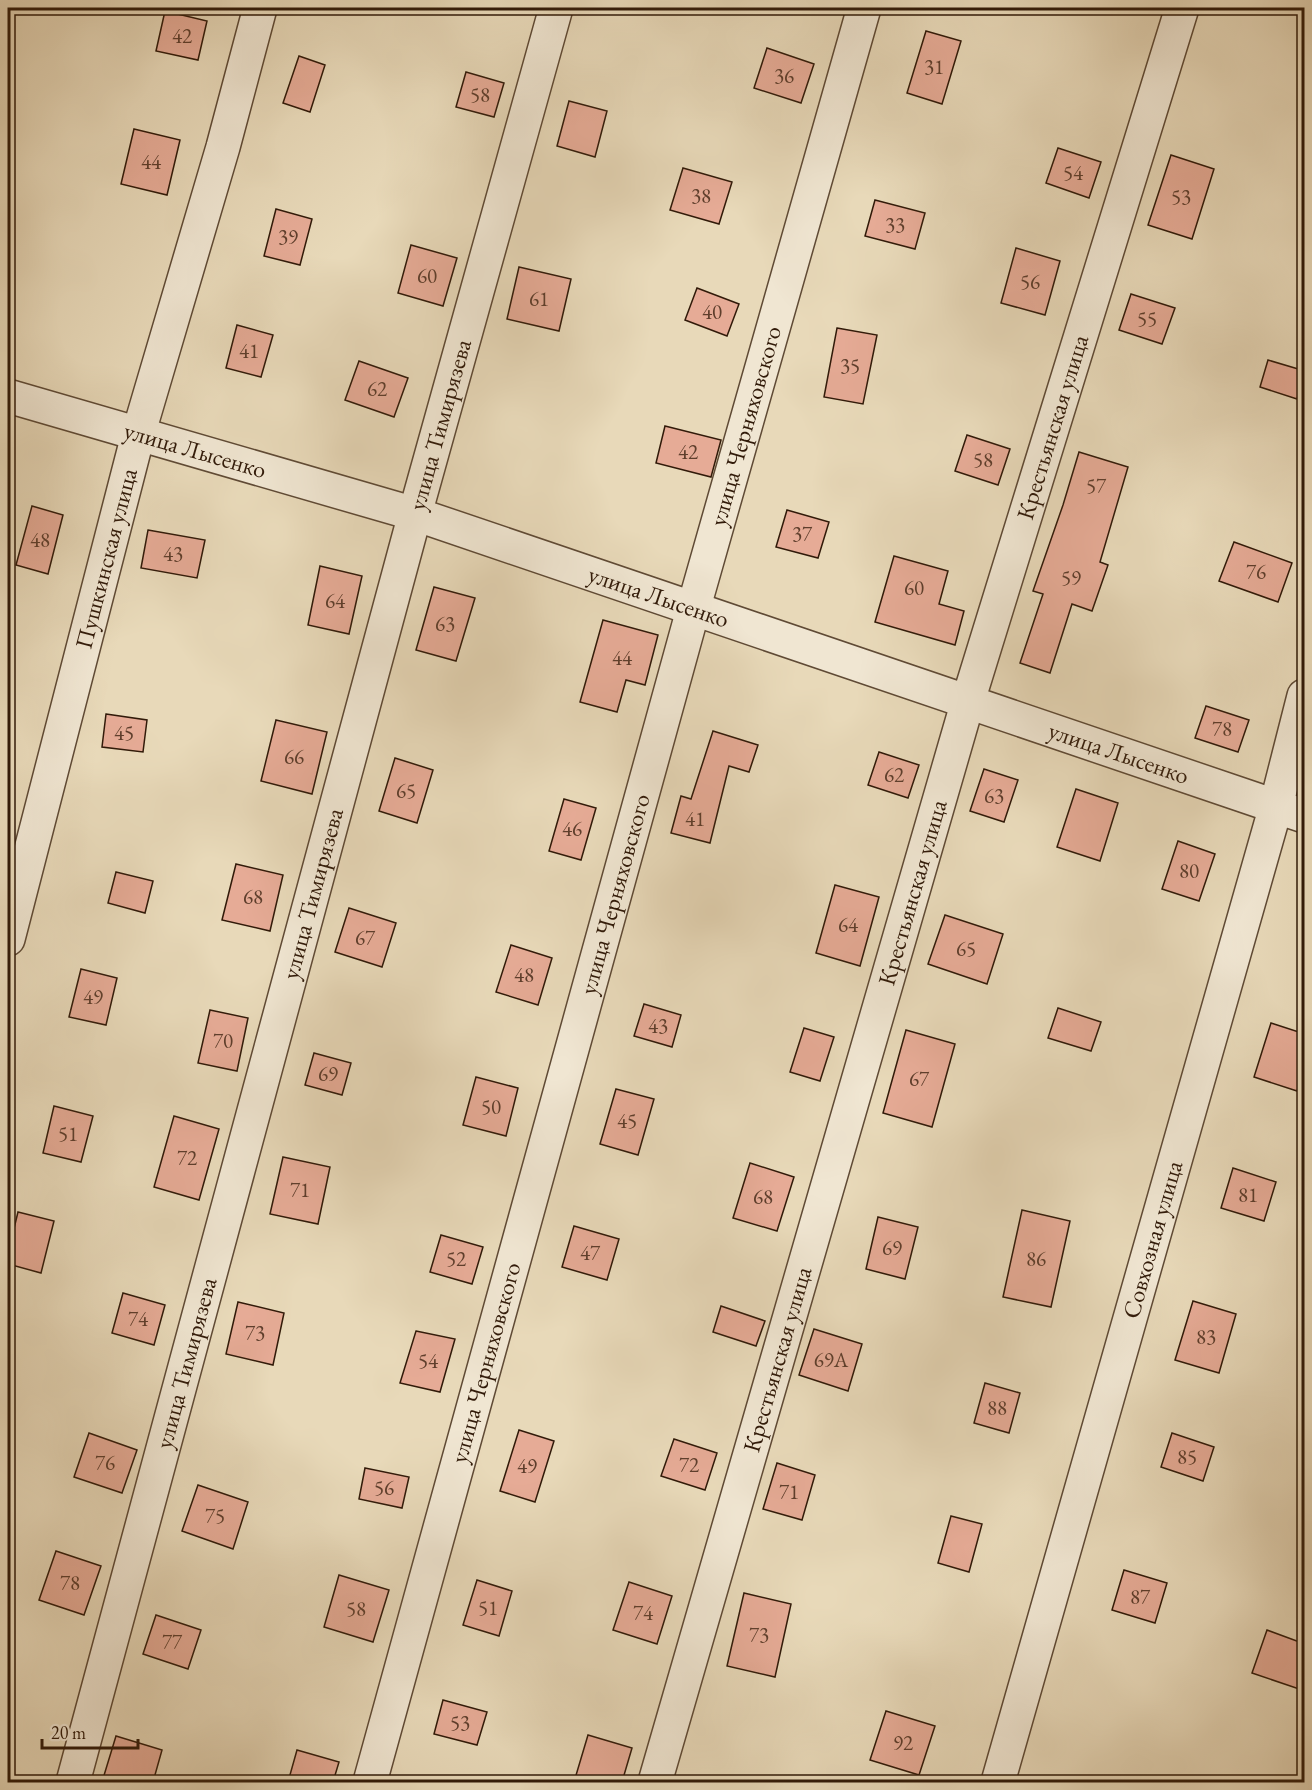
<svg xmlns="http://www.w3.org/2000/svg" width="1312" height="1790" viewBox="0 0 1312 1790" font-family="'EB Garamond',serif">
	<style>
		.building { fill: #e6ab96; stroke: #311a09; stroke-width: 1.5 }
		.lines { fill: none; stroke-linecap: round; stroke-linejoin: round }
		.minor-casing { stroke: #5f4a35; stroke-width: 36 }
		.minor { stroke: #f0e6d2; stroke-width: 33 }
		.labels { text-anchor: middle; stroke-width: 4.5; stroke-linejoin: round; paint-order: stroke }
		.number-label { font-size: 21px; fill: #5e3e2c }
		.street-label { font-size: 24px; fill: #311a09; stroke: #f0e6d2 }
	</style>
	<rect width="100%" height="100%" fill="#e8d9b9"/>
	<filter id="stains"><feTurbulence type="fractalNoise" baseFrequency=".00333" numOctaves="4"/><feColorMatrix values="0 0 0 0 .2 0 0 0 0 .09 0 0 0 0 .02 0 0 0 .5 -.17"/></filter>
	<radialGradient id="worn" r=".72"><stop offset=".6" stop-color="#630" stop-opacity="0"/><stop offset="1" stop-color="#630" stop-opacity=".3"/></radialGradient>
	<g class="building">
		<path d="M165,11l42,10 -9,39 -42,-9z"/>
		<path d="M926,31l35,10 -19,63 -35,-11z"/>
		<path d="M767,48l47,16 -13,39 -47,-15z"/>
		<path d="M299,56l26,9 -15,47 -27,-9z"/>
		<path d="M466,72l38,11 -10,34 -38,-10z"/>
		<path d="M569,101l38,10 -12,46 -38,-11z"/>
		<path d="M134,129l46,11 -13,55 -46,-11z"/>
		<path d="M1058,148l43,14 -12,36 -43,-15z"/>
		<path d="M1171,155l43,14 -22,70 -44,-14z"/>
		<path d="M683,168l49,14 -13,42 -49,-14z"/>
		<path d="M875,200l50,13 -10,36 -50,-13z"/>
		<path d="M276,209l36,10 -12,46 -36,-9z"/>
		<path d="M411,245l46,13 -14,48 -45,-13z"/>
		<path d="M1016,248l44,13 -15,54 -44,-12z"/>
		<path d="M519,267l52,12 -12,52 -52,-12z"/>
		<path d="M697,288l42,16 -12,32 -42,-16z"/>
		<path d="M1131,294l44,14 -13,36 -43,-14z"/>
		<path d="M237,325l36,10 -12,42 -35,-9z"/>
		<path d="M837,328l40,7 -14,69 -39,-7z"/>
		<path d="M1268,360l37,11 -8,28 -37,-12z"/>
		<path d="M359,361l49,17 -14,39 -49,-17z"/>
		<path d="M665,426l56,14 -10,37 -55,-14z"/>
		<path d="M967,435l43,14 -12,36 -43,-14z"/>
		<path d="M1079,452l49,15 -28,95 8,3 -16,46 -20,-7 -22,69 -30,-10 23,-69 -10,-3 30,-86z"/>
		<path d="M32,506l31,9 -15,59 -32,-9z"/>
		<path d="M787,510l42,12 -11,36 -42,-11z"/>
		<path d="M148,530l57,10 -8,38 -56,-10z"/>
		<path d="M1234,542l58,21 -14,39 -59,-21z"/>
		<path d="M894,556l54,15 -9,33 25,7 -9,34 -80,-23z"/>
		<path d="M320,566l42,10 -13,58 -41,-9z"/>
		<path d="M434,587l41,11 -19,63 -40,-11z"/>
		<path d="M603,620l55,15 -13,50 -19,-5 -9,32 -37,-10z"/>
		<path d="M1206,706l43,14 -11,32 -43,-14z"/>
		<path d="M106,714l41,6 -4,32 -41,-5z"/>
		<path d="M276,720l51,12 -15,62 -51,-13z"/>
		<path d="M713,731l45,14 -9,27 -20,-6 -19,77 -39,-10 10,-37 10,3z"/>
		<path d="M879,752l40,13 -11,33 -40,-13z"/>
		<path d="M395,758l38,12 -16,53 -38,-12z"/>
		<path d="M984,769l34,11 -14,42 -34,-11z"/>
		<path d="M1076,789l42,14 -18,58 -43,-14z"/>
		<path d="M564,799l32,9 -15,52 -32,-9z"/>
		<path d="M1178,841l37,13 -16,47 -37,-12z"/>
		<path d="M236,864l47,11 -13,56 -48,-11z"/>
		<path d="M116,872l37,9 -8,32 -37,-10z"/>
		<path d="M835,885l44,12 -19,69 -44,-13z"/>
		<path d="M349,908l47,15 -14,44 -47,-15z"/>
		<path d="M945,915l58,19 -16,50 -59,-20z"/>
		<path d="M511,945l41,13 -14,47 -42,-13z"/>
		<path d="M81,969l36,9 -11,47 -37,-8z"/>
		<path d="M644,1004l37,11 -9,32 -38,-11z"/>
		<path d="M1058,1008l43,14 -10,29 -43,-13z"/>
		<path d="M210,1010l38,8 -11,53 -39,-8z"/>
		<path d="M1271,1023l34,11v33l-8,24 -43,-14z"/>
		<path d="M804,1028l30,9 -14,44 -30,-9z"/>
		<path d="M906,1030l49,14 -23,83 -49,-14z"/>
		<path d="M314,1053l37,10 -9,32 -37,-10z"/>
		<path d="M476,1077l42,11 -12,48 -43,-11z"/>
		<path d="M616,1089l38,10 -16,56 -38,-11z"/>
		<path d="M54,1106l39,10 -12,46 -38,-9z"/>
		<path d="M174,1116l45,13 -20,71 -45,-13z"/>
		<path d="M283,1157l47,10 -12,57 -48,-10z"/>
		<path d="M750,1163l44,14 -17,54 -44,-13z"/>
		<path d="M1233,1168l43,14 -12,39 -43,-13z"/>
		<path d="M1022,1210l48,11 -19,86 -48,-10z"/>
		<path d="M18,1212l36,9 -13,52 -33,-9v-11z"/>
		<path d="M878,1217l40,10 -13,52 -39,-10z"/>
		<path d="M574,1226l45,13 -12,41 -45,-13z"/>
		<path d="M441,1235l42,12 -11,37 -42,-12z"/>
		<path d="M123,1293l42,12 -11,40 -42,-12z"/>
		<path d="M1193,1301l43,13 -17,59 -44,-13z"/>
		<path d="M238,1302l46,11 -11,52 -47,-11z"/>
		<path d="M721,1306l44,15 -9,25 -43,-14z"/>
		<path d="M814,1329l48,15 -14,47 -49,-16z"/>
		<path d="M416,1331l39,8 -15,53 -40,-9z"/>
		<path d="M985,1383l35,10 -11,40 -35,-10z"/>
		<path d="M519,1430l35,11 -19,61 -35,-11z"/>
		<path d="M89,1433l48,17 -15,43 -48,-16z"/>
		<path d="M1172,1433l42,14 -11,34 -42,-14z"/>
		<path d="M674,1439l43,14 -12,37 -44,-14z"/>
		<path d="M777,1463l38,12 -13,45 -39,-11z"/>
		<path d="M365,1468l44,9 -7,31 -43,-9z"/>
		<path d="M198,1485l50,17 -15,47 -51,-18z"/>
		<path d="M951,1516l31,8 -13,48 -31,-9z"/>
		<path d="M56,1551l45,15 -17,49 -45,-15z"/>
		<path d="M1124,1570l43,13 -12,40 -43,-13z"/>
		<path d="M339,1575l50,15 -16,52 -49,-15z"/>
		<path d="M477,1580l35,11 -13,45 -36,-11z"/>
		<path d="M629,1582l43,14 -15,48 -44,-14z"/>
		<path d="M744,1593l47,11 -16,73 -48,-11z"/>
		<path d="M156,1615l45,15 -13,39 -45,-15z"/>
		<path d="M1267,1630l38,14v47l-53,-18z"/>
		<path d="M443,1700l44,12 -10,33 -43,-11z"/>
		<path d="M886,1711l49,15 -16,49 -49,-15z"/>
		<path d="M588,1735l44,13 -10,34h-48z"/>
		<path d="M116,1736l46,14 -9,32h-51z"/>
		<path d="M297,1750l42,12 -6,20h-45z"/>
	</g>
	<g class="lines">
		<g class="minor-casing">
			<g id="minor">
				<path id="s1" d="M8,396l407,118 889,302"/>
				<path id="s2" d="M8,939l130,-504 85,-288 37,-139"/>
				<path id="s3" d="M73,1782l342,-1268 141,-506"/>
				<path id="s4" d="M370,1782l323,-1172 171,-602"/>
				<path id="s5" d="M655,1782l313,-1081 214,-693"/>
				<path id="s6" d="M998,1782l278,-976 28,-110"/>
			</g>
		</g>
		<use href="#minor" class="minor"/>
	</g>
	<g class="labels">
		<g class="number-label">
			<text x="182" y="43">42</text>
			<text x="934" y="74">31</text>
			<text x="784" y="83">36</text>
			<text x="480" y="102">58</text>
			<text x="151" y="169">44</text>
			<text x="1073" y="180">54</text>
			<text x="701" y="203">38</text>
			<text x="1181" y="204">53</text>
			<text x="895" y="232">33</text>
			<text x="288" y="244">39</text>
			<text x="427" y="283">60</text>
			<text x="1030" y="289">56</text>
			<text x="539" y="306">61</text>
			<text x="712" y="319">40</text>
			<text x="1147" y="326">55</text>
			<text x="249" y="358">41</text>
			<text x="850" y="373">35</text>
			<text x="377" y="396">62</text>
			<text x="688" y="459">42</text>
			<text x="983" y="467">58</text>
			<text x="1096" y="493">57</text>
			<text x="802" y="541">37</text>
			<text x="40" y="547">48</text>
			<text x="173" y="561">43</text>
			<text x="1256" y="579">76</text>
			<text x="1071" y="585">59</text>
			<text x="914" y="595">60</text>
			<text x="335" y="608">64</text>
			<text x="445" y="631">63</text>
			<text x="622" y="665">44</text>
			<text x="1222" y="736">78</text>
			<text x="124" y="740">45</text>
			<text x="294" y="764">66</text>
			<text x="894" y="782">62</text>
			<text x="406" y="798">65</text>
			<text x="994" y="803">63</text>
			<text x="695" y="826">41</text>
			<text x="572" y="836">46</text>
			<text x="1189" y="878">80</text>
			<text x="253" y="904">68</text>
			<text x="848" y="932">64</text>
			<text x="365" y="945">67</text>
			<text x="966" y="956">65</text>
			<text x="524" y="982">48</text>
			<text x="93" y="1004">49</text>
			<text x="658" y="1033">43</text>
			<text x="223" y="1048">70</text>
			<text x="328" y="1081">69</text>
			<text x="919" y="1086">67</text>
			<text x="491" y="1114">50</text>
			<text x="627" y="1128">45</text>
			<text x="68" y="1141">51</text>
			<text x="187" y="1165">72</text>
			<text x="300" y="1197">71</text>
			<text x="1248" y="1202">81</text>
			<text x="763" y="1204">68</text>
			<text x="892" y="1255">69</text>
			<text x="590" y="1260">47</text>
			<text x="456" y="1266">52</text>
			<text x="1036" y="1266">86</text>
			<text x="138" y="1326">74</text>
			<text x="255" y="1340">73</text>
			<text x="1206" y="1344">83</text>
			<text x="831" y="1367">69А</text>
			<text x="428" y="1368">54</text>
			<text x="997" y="1415">88</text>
			<text x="1187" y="1464">85</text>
			<text x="105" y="1470">76</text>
			<text x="689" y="1472">72</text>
			<text x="527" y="1473">49</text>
			<text x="384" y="1495">56</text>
			<text x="789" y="1499">71</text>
			<text x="215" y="1523">75</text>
			<text x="70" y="1590">78</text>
			<text x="1140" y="1604">87</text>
			<text x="488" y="1615">51</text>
			<text x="356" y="1616">58</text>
			<text x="643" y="1620">74</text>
			<text x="759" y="1642">73</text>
			<text x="172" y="1649">77</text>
			<text x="460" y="1730">53</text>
			<text x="903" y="1750">92</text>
		</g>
		<g class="street-label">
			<text dy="8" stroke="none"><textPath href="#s3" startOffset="1406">улица Тимирязева</textPath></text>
			<text dy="8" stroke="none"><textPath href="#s4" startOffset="1407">улица Черняховского</textPath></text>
			<text dy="8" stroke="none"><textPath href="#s5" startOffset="1412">Крестьянская улица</textPath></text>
			<text dy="8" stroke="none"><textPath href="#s1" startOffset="195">улица Лысенко</textPath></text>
			<text dy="8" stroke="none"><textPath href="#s2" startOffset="393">Пушкинская улица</textPath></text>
			<text dy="8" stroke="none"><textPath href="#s1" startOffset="681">улица Лысенко</textPath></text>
			<text dy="8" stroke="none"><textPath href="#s1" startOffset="1167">улица Лысенко</textPath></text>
			<text dy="8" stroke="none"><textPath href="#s5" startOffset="926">Крестьянская улица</textPath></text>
			<text dy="8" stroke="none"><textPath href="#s4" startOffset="921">улица Черняховского</textPath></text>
			<text dy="8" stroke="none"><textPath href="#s3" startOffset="920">улица Тимирязева</textPath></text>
			<text dy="8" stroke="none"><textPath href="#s6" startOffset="564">Совхозная улица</textPath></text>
			<text dy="8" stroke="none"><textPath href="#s5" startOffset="440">Крестьянская улица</textPath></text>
			<text dy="8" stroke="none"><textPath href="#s4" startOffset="435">улица Черняховского</textPath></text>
			<text dy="8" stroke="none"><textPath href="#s3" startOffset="434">улица Тимирязева</textPath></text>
		</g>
	</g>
	<rect width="1312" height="1790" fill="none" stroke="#e8d9b9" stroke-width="30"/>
	<rect x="9" y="9" width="1294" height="1772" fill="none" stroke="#311a09" stroke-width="3"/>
	<rect x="15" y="15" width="1282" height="1760" fill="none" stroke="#311a09" stroke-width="1.5"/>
	<path d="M42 1739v9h96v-9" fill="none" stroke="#311a09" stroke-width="3"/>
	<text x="51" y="1739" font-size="18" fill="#311a09" stroke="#f0e6d2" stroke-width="4.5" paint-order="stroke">20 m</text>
	<rect width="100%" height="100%" filter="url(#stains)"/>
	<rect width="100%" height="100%" fill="url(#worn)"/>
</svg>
